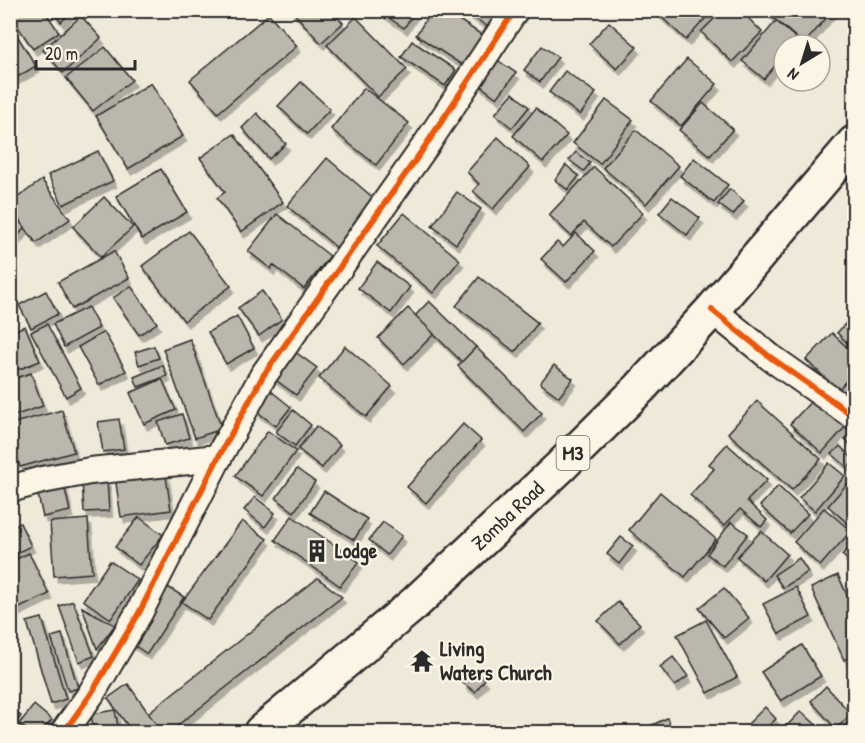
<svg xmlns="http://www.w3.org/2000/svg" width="865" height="743" viewBox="0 0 865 743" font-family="'Patrick Hand',sans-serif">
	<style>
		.building { fill: #bcb7ac; stroke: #2b2b2b; stroke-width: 1.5; filter: url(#shadow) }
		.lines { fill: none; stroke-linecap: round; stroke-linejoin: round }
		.street-casing { stroke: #2b2b2b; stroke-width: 30 }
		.highway-casing { stroke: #2b2b2b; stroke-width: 38 }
		.street { stroke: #fcf5e5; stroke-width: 26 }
		.highway { stroke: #fcf5e5; stroke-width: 33 }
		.cycleway-casing { stroke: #fcf5e5; stroke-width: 10 }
		.cycleway { stroke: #e8590c; stroke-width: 6 }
		.labels { text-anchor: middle; stroke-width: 4.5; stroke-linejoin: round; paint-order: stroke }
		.shield { fill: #fcf5e5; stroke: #6a6863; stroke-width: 1.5 }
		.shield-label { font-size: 20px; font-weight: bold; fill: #2b2b2b }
		.street-label { font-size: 21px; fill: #2b2b2b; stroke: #fcf5e5 }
		.poi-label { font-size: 21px; font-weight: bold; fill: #2b2b2b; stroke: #fcf5e5; text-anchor: start }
	</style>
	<defs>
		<filter id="shadow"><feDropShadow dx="3.5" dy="6" stdDeviation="0" flood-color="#0004"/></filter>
	</defs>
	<rect width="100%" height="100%" fill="#efe9da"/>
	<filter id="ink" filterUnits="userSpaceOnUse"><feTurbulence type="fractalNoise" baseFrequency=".0167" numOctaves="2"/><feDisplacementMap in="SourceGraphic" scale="12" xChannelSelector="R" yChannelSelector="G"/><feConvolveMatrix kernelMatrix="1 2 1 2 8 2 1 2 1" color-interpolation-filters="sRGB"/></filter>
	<g filter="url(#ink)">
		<g class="building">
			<path d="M13,10h31l15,22 -26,17 -23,-34z"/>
			<path d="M51,10h23l-13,12z"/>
			<path d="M291,10h40l12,13 -22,20z"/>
			<path d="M377,10h39l-12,18z"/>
			<path d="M432,10h12l38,25 -20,30 -46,-30z"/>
			<path d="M463,10h40l-12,19z"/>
			<path d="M654,10h59l-27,30z"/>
			<path d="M723,10h17l22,22 -30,30 -31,-30z"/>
			<path d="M764,10h69l-29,34z"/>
			<path d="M269,14l28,32 -79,67 -28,-33z"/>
			<path d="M81,16l20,22 -38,35 -20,-23z"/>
			<path d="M356,17l51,52 -29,28 -51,-52z"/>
			<path d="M776,21l21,18 -5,6h-8v10l-20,24 -22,-18z"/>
			<path d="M609,22l28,25 -20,22 -28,-25z"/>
			<path d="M10,24l26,42 -22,13 -4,-6z"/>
			<path d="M412,41l44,29 -11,16 -44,-29z"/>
			<path d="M542,46l16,11 -18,25 -16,-12z"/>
			<path d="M105,47l27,33 -39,31 -27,-33z"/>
			<path d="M496,59l20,14 -19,25 -19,-14z"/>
			<path d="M687,59l30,25 -36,42 -30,-25z"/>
			<path d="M565,71l31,22 -16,22 -31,-23z"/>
			<path d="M301,82l29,27 -23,25 -29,-28z"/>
			<path d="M151,83l32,53 -55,33 -32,-53z"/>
			<path d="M364,88l45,35 -33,42 -45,-36z"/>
			<path d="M513,93l16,14 -17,21 -17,-14z"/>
			<path d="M606,100l27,20 -33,44 -27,-21z"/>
			<path d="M703,103l30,26 -23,27 -31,-26z"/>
			<path d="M536,108l31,27 -24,27 -30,-26z"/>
			<path d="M257,113l29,31 -17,15 -27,-31z"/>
			<path d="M636,130l43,36 -33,38 -43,-36z"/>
			<path d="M234,134l49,68 -42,30 -24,-34 8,-6 -25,-34z"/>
			<path d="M498,137l32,30 -37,42 -20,-18 6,-7 -12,-12z"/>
			<path d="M98,151l15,30 -50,24 -15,-30z"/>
			<path d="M576,152l14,11 -6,8 -15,-11z"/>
			<path d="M327,158l50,43 -40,47 -50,-42z"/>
			<path d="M694,158l34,27 -14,18 -34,-27z"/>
			<path d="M566,165l13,11 -11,14 -13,-10z"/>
			<path d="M594,167l49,46 -32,34 -27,-25 -13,14 -22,-21z"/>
			<path d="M161,169l26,43 -45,27 -26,-43z"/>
			<path d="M42,180l28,39 -34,24 -26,-36v-4z"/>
			<path d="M730,189l14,12 -11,14 -15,-11z"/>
			<path d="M457,192l24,17 -25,35 -24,-18z"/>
			<path d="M104,197l29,30 -32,30 -28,-30z"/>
			<path d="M672,197l28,21 -13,17 -28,-22z"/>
			<path d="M404,213l56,47 -27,33 -56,-47z"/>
			<path d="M10,214l15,13 -15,19z"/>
			<path d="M277,214l53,42 -26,33 -31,-24 -2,4 -23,-18z"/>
			<path d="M189,231l42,55 -47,35 -42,-55z"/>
			<path d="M576,233l19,18 -29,31 -25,-23 16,-17 6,5z"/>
			<path d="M114,251l15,27 -57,31 -14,-27z"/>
			<path d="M377,262l33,25 -19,26 -33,-25z"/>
			<path d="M479,277l59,46 -23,29 -59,-46z"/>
			<path d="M131,286l26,37 -18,12 -26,-37z"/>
			<path d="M46,291l12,23 -27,14 -12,-23z"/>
			<path d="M262,291l20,28 -23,17 -21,-28z"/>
			<path d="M429,301l47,46 -14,15 -47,-46z"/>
			<path d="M88,307l11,21 -35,19 -11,-23z"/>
			<path d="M408,308l26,26 -30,30 -26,-26z"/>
			<path d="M854,314v35l-17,-16z"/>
			<path d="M237,316l17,32 -28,16 -18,-32z"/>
			<path d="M47,324l34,64 -15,9 -35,-65z"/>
			<path d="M25,326l15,35 -28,11 -2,-4v-36z"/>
			<path d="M104,332l22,39 -27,14 -21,-38z"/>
			<path d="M832,333l22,21v18l-16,18 -32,-30z"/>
			<path d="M190,339l32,90 -27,9 -32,-89z"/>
			<path d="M154,346l5,12 -20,7 -4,-13z"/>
			<path d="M345,346l47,40 -26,31 -47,-39z"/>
			<path d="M476,347l66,66 -18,19 -66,-66z"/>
			<path d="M294,351l23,17 -21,27 -23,-17z"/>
			<path d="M163,365l4,11 -29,11 -4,-10z"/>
			<path d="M554,365l19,14 -14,18 -19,-14z"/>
			<path d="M31,373l12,33 -33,11v-37z"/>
			<path d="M162,379l14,31 -32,14 -14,-31z"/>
			<path d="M271,391l20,16 -15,19 -20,-15z"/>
			<path d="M815,397l32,28 -25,28 -32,-29z"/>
			<path d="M757,401l64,58 -29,31 -64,-57z"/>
			<path d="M62,410l12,42 -54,15 -10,-32v-11z"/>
			<path d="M293,410l18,15 -16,21 -19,-14z"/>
			<path d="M182,414l7,24 -24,7 -7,-23z"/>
			<path d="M119,419l5,30 -21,3 -5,-30z"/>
			<path d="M463,424l18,16 -55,63 -19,-16z"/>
			<path d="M316,426l24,19 -18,23 -24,-19z"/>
			<path d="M854,430v18l-9,-8z"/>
			<path d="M268,431l28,20 -33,45 -28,-20z"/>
			<path d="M727,444l40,36 -20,21 20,19 -6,7 -21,-18 -16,17 -34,-31 24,-26 -5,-5z"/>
			<path d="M840,446l14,14 -6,8 -16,-14z"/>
			<path d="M829,463l16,13 -30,35 -16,-13z"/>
			<path d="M297,469l18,13 -21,30 -18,-14z"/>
			<path d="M165,470l6,40 -50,7 -6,-40z"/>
			<path d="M107,480l2,31 -25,1 -2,-31z"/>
			<path d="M847,484l7,6v37l-1,1 -25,-22z"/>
			<path d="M64,485l6,26 -27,6 -6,-26z"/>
			<path d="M778,486l30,28 -18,19 -30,-27z"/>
			<path d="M324,491l43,28 -13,21 -44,-27z"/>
			<path d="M660,492l56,47 -31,38 -56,-47z"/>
			<path d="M255,497l20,16 -10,14 -21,-17z"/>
			<path d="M824,508l27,23 -31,35 -26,-24z"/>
			<path d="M292,516l67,46 -19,24 -65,-46z"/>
			<path d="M139,517l24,18 -24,30 -24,-18z"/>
			<path d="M88,519l4,54 -38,3 -4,-54z"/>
			<path d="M242,521l25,18 -59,81 -26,-18z"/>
			<path d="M383,522l19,14 -15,19 -18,-15z"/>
			<path d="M731,522l17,12 -25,32 -16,-12z"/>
			<path d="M20,523l11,23 -21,10v-28z"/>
			<path d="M761,531l26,23 -23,27 -27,-24z"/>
			<path d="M621,537l12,9 -14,18 -12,-10z"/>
			<path d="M854,541v25l-12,-11z"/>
			<path d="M29,553l20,41 -34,16 -5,-9v-39z"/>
			<path d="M799,558l9,14 -25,16 -9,-13z"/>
			<path d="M110,561l28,19 -27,39 -28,-19z"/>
			<path d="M838,575l16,36v44l-10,5 -33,-72z"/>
			<path d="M318,578l24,19 -173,135h-45z"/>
			<path d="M168,587l16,10 -37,57 -16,-11z"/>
			<path d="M796,587l15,30 -32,17 -16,-30z"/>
			<path d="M724,588l25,30 -25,20 -25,-30z"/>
			<path d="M73,601l21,55 -15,6 -20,-56z"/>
			<path d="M618,602l22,22 -20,20 -22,-23z"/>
			<path d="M82,607l33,18 -18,24z"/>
			<path d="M42,618l24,81 -15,5 -24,-82z"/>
			<path d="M706,620l31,57 -29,16 -31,-58z"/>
			<path d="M62,634l16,54 -10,3 -17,-54z"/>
			<path d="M802,645l19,31 -40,25 -20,-29z"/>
			<path d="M673,657l15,19 -13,10 -15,-19z"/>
			<path d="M473,670l12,9 -10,13 -12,-9z"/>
			<path d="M128,684l33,47 -3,1h-26l-24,-34z"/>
			<path d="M826,686l25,28 -15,15 -25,-28z"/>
			<path d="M34,705l18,15 -11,12h-11l-11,-8z"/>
			<path d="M10,707l11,9 -11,13z"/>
			<path d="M765,707l11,12 -14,13h-10l-6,-6z"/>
			<path d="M115,710l4,22h-25l-3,-18z"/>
			<path d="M801,711l23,21h-43z"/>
			<path d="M667,718l7,14h-29l-1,-3z"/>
			<path d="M852,718l2,2v12h-15z"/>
		</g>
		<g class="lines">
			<g class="street-casing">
				<g id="street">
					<path d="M712,310l58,47 84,59"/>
					<path d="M10,489l32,-9 48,-9 128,-13"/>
					<path d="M64,732l27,-38 48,-81 79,-155 45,-82 163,-231 89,-135"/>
				</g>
			</g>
			<g class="highway-casing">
				<g id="highway">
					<path id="s1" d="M261,732l153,-128 146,-137 80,-79 72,-78 142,-167"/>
				</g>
			</g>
			<use href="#street" class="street"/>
			<use href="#highway" class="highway"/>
			<g class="cycleway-casing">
				<g id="cycleway">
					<path d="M712,310l58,47 84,59"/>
					<path d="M64,732l27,-38 48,-81 79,-155 45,-82 163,-231 89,-135"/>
				</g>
			</g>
			<use href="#cycleway" class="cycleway"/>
		</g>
	</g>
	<defs>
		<g id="building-bare" transform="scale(1.8)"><path d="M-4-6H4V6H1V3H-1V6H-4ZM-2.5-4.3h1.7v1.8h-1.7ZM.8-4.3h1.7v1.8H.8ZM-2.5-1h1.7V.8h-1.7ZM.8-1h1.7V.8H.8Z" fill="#2b2b2b" stroke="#fcf5e5" stroke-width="2.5" paint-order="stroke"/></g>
		<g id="temple-bare" transform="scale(1.8)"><path d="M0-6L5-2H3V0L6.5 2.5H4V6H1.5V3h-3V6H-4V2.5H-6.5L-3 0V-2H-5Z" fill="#2b2b2b" stroke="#fcf5e5" stroke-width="2.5" paint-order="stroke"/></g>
	</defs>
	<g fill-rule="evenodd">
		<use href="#building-bare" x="317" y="551"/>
		<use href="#temple-bare" x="422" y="661"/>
	</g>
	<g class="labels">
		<rect class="shield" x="556.5" y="436" width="33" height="34" rx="4.5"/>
		<g class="shield-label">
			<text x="573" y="460">M3</text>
		</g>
		<g class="street-label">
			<text dy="7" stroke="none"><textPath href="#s1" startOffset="328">Zomba Road</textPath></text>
		</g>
		<g class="poi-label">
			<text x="335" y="558">Lodge</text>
			<text x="440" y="656">Living<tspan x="440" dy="24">Waters Church</tspan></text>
		</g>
	</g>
	<rect width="865" height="743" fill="none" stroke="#fcf5e5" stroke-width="36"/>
	<rect x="18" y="18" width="829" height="707" fill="none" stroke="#2b2b2b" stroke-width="2" filter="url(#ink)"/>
	<g transform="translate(802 63) rotate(218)"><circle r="28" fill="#fcf5e5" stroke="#a8a49b" stroke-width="1.5"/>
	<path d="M0-4.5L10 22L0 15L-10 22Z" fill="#2b2b2b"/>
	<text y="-9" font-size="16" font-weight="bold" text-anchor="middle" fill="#2b2b2b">N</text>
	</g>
	<path d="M36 60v9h99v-9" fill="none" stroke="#2b2b2b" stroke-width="3"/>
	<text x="45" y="60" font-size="18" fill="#2b2b2b" stroke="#fcf5e5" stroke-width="4.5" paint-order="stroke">20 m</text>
</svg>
